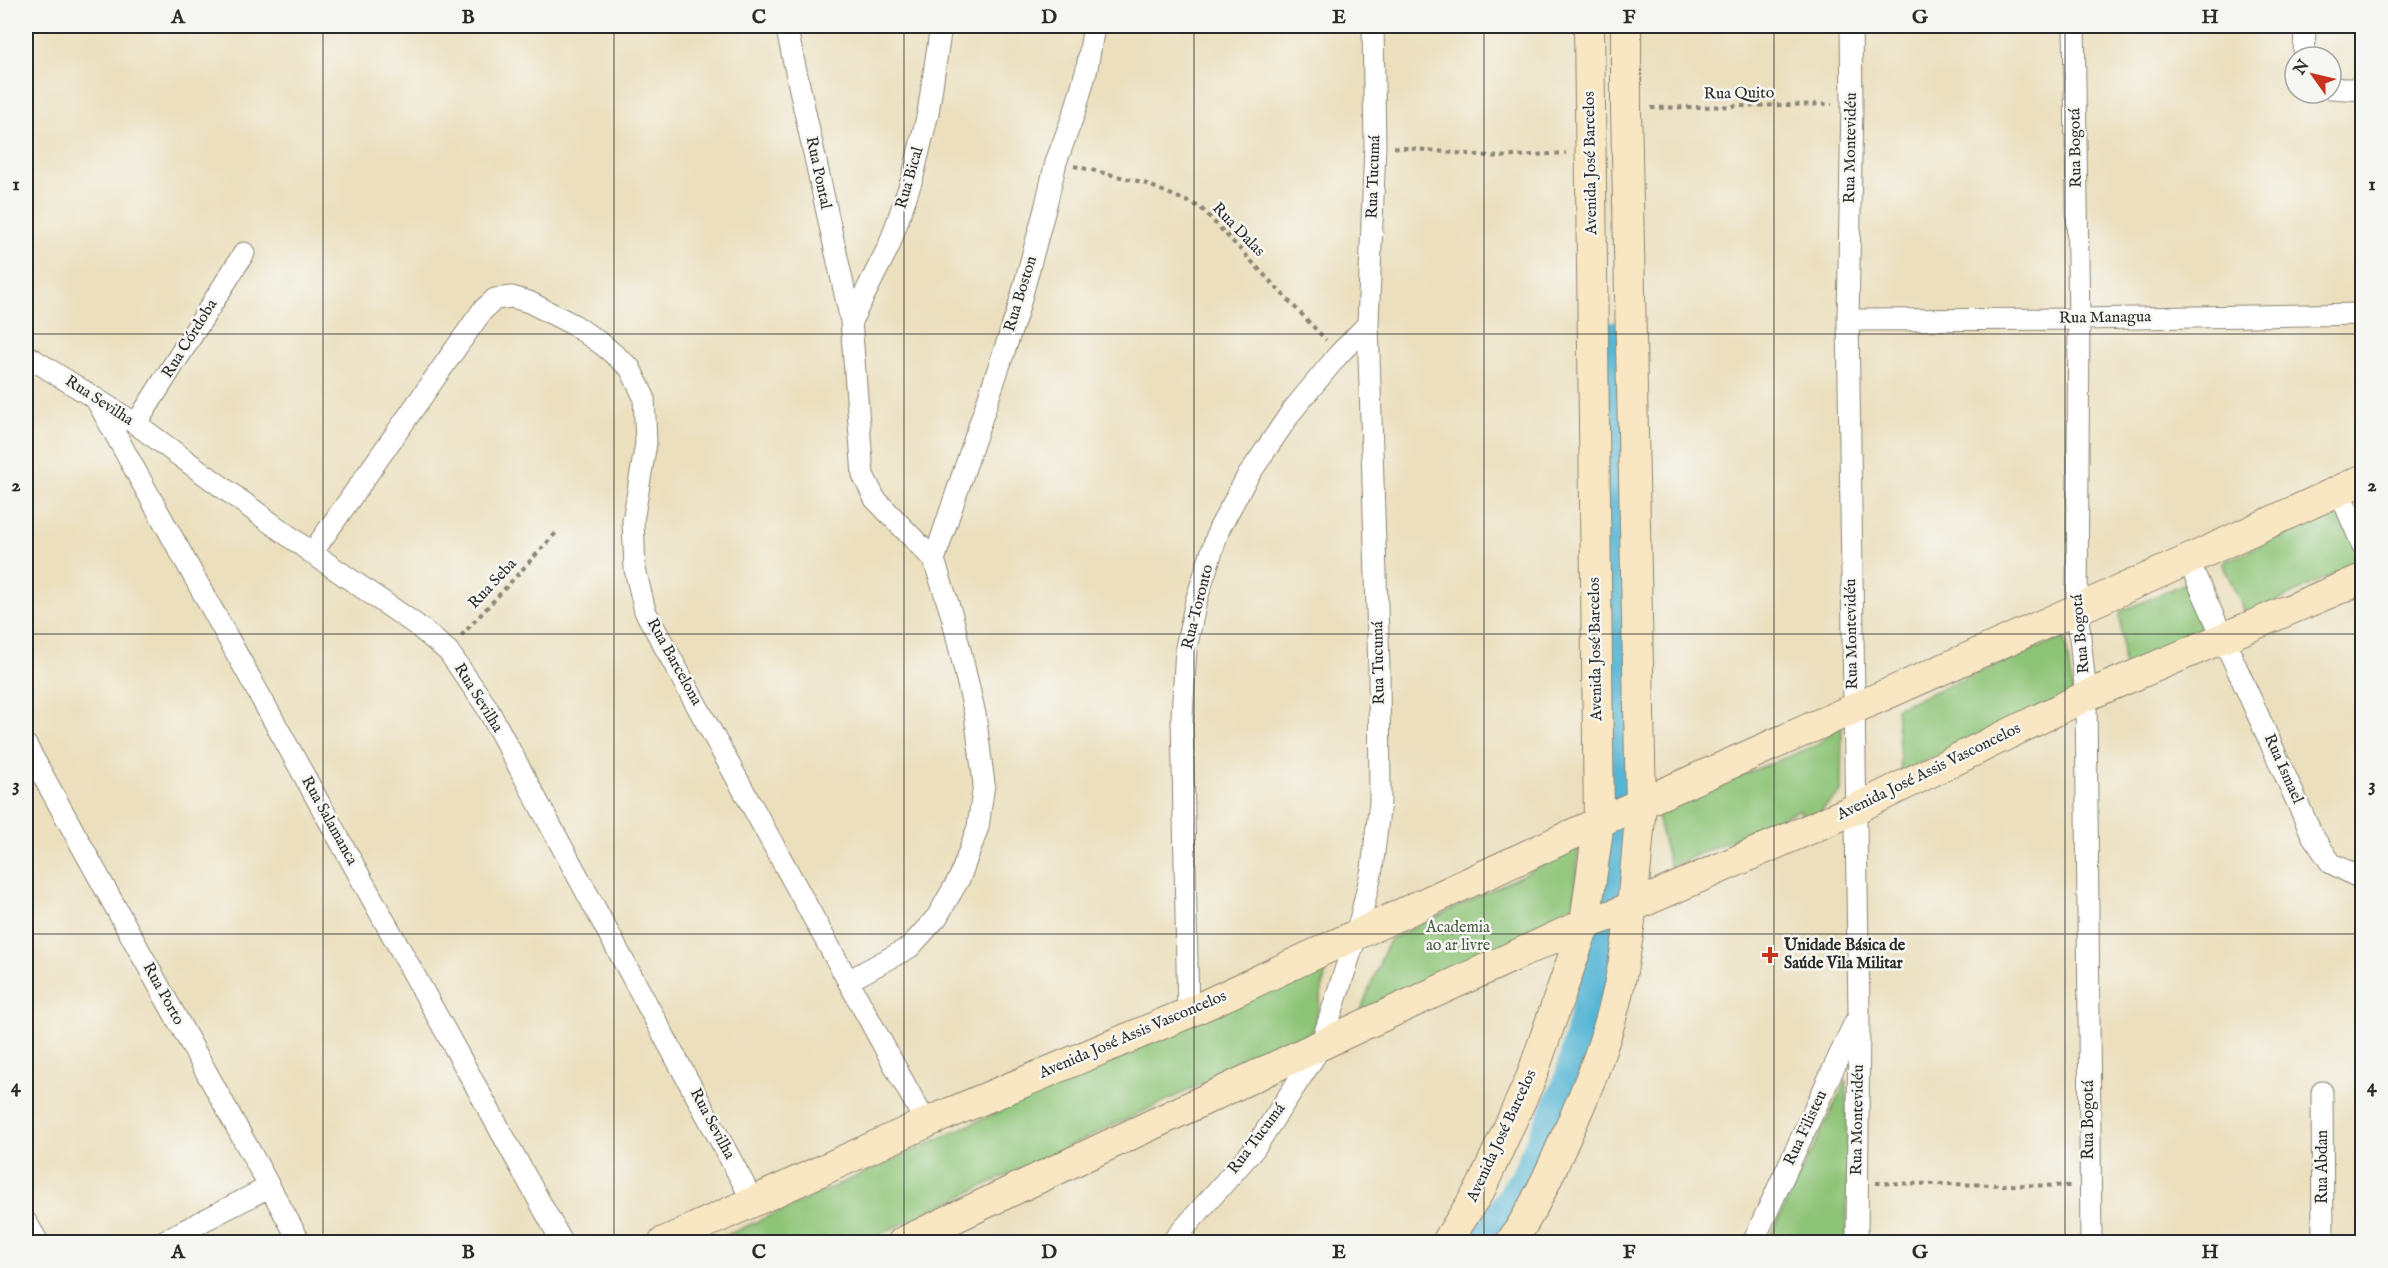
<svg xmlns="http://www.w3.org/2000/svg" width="2388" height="1268" font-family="'IM FELL English',serif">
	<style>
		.green { fill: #8ec477; stroke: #5c7851; stroke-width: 1.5 }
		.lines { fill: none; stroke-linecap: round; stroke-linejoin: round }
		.river { stroke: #57b6d5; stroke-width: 38 }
		.street-casing { stroke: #8b8574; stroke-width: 23 }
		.secondary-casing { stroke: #8b8574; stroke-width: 32 }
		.path { stroke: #8b8574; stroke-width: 4; stroke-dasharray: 4.5 4.5; stroke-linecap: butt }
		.street { stroke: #fff; stroke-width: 21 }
		.secondary { stroke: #f9e7c3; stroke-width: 30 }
		.grid { fill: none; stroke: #2b2b2b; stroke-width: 1.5; stroke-opacity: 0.55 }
		.poi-dot { fill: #c8321e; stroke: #f6f6f2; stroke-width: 2 }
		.labels { text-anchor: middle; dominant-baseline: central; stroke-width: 5; stroke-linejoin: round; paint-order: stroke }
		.street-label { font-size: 16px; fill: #2b2b2b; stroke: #f6f6f2 }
		.park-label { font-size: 16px; fill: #495942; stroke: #f6f6f2 }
		.poi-label { font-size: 16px; font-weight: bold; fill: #2b2b2b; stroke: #f6f6f2; text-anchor: start }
		.neatline { fill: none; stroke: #2b2b2b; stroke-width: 2 }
		.grid-label { font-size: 20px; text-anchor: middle; font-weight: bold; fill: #2b2b2b }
	</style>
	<rect width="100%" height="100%" fill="#f6f6f2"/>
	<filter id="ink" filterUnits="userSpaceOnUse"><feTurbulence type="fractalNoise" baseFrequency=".0167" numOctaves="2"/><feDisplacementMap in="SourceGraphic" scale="12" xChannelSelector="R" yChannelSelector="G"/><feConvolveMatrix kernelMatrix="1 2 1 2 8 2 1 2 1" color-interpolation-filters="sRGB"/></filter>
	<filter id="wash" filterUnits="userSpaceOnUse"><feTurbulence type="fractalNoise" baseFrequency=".008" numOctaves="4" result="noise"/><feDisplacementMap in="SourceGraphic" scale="24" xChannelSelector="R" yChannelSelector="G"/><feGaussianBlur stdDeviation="1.35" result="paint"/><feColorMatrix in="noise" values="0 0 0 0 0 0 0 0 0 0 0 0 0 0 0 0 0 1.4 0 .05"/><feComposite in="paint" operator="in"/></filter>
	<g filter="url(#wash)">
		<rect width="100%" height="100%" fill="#ebdfbd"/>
		<path class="green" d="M2337 510 2362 554V560L2247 616 2222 563Z
			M2188 582 2212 629 2124 670 2120 612Z
			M2065 638 2073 694 1901 772 1896 708 2031 650Z
			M1842 723 1841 792 1804 826 1800 809 1670 867 1655 809 1815 746Z
			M1579 847 1573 922 1359 1014 1389 940Z
			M1328 962 1313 1032 864 1242H712Z
			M1847 1079V1242H1767Z"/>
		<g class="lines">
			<path class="river" d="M1487 1242 1529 1178 1572 1084 1616 898 1624 837 1617 340"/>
		</g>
	</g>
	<g filter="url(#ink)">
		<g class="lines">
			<defs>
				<path id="street" d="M786 26 851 321 863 475 875 499 934 560 952 616 975 714 984 784 978 827 960 877 937 917 910 947 850 980
					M1851 26 1852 104 1848 320 1859 1013 1857 1242
					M2074 26 2079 319 2077 608 2086 696 2091 1242
					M2304 57 2305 26
					M2331 88 2362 90
					M1848 320 2079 319 2362 314
					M851 321 889 246 913 176 928 113 941 26
					M26 355 136 424 312 553 415 624 448 651 486 706 753 1201
					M98 403 562 1242
					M136 424 244 253
					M2339 491 2362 544
					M312 553 482 311 495 299 512 297 529 302 574 325 603 345 630 368 644 397 646 443 633 521 635 569 645 611 926 1123
					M934 560 1017 313 1045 209 1056 162 1075 111 1087 68 1094 26
					M2188 560 2312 835 2331 863 2362 879
					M26 745 300 1242
					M1188 1013 1182 717 1186 648 1196 601 1219 529 1246 479 1292 411 1339 354 1368 324
					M2322 1092 2323 1242
					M26 1222 38 1242
					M162 1242 269 1187
					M1172 1242 1254 1149 1320 1048 1357 933 1372 869 1380 802 1379 670 1368 324 1375 145 1373 26
					M1753 1242 1855 1022"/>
				<path id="secondary" d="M664 1242 926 1123 1188 1013 1599 822 2188 560 2362 480
					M903 1242 1359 1027 1573 929 1620 912 1855 809 2086 696 2362 579
					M1447 1242 1481 1188 1531 1078 1585 923 1599 822 1589 26
					M1511 1242C1533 1211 1549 1175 1564 1141 1587 1091 1608 1039 1619 986 1632 925 1636 865 1641 804L1626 109V26"/>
			</defs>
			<use href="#street" class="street-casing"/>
			<use href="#secondary" class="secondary-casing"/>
			<path class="path" d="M1651 108 1832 104
				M1394 147 1499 157 1566 153
				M1074 166 1142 182 1200 207 1326 340
				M461 636 556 533
				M1876 1183 2072 1186"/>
			<use href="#street" class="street"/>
			<use href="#secondary" class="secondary"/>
		</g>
	</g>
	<path class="grid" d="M323 26V1242M614 26V1242M904 26V1242M1194 26V1242M1484 26V1242M1774 26V1242M2065 26V1242M26 334H2362M26 634H2362M26 934H2362"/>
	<path class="poi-dot" d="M1767 946h6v6h6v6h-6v6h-6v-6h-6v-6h6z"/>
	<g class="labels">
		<g class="street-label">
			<text transform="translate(1739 94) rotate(-1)">Rua Quito</text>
			<text transform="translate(1851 148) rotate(-89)">Rua Montevidéu</text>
			<text transform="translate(2076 148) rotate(-91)">Rua Bogotá</text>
			<text transform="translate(1591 163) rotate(-91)">Avenida José Barcelos</text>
			<text transform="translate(818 173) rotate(78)">Rua Pontal</text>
			<text transform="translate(1374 177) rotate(-88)">Rua Tucumá</text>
			<text transform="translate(910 178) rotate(-74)">Rua Bical</text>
			<text transform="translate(1238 230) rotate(46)">Rua Dalas</text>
			<text transform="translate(1021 294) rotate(-73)">Rua Boston</text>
			<text transform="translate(2105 318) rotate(-1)">Rua Managua</text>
			<text transform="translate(190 339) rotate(-58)">Rua Córdoba</text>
			<text transform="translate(99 401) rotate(33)">Rua Sevilha</text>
			<text transform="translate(493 584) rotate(-47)">Rua Seba</text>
			<text transform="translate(1198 607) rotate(-76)">Rua Toronto</text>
			<text transform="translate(1852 634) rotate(-91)">Rua Montevidéu</text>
			<text transform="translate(2081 634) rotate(-95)">Rua Bogotá</text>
			<text transform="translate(1596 649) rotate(-91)">Avenida José Barcelos</text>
			<text transform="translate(674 662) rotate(61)">Rua Barcelona</text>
			<text transform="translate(1379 663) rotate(-91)">Rua Tucumá</text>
			<text transform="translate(478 698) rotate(58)">Rua Sevilha</text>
			<text transform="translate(2283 769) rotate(66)">Rua Ismael</text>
			<text transform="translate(1929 772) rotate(-26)">Avenida José Assis Vasconcelos</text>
			<text transform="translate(329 821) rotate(61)">Rua Salamanca</text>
			<text transform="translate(163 994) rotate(61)">Rua Porto</text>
			<text transform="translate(1133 1035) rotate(-23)">Avenida José Assis Vasconcelos</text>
			<text transform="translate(1858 1120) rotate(-89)">Rua Montevidéu</text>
			<text transform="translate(2089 1120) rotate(-90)">Rua Bogotá</text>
			<text transform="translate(712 1124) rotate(62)">Rua Sevilha</text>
			<text transform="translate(1806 1128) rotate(-65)">Rua Filisteu</text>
			<text transform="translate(1502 1136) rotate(-65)">Avenida José Barcelos</text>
			<text transform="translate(1257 1139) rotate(-53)">Rua Tucumá</text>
			<text transform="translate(2323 1167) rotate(-90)">Rua Abdan</text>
		</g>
		<g class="park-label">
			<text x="1458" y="928">Academia<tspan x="1458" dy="18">ao ar livre</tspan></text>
		</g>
		<g class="poi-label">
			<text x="1784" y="946">Unidade Básica de<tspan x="1784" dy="18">Saúde Vila Militar</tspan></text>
		</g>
	</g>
	<rect width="2388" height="1268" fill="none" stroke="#f6f6f2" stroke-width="66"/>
	<g transform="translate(2313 75) rotate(304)"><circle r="28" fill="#f6f6f2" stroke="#a5a5a2" stroke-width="1.5"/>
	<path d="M0-4.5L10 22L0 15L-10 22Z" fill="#c8321e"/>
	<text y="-9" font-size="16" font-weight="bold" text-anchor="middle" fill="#2b2b2b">N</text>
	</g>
	<rect x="33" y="33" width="2322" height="1202" class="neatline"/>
	<g class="grid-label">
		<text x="178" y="23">A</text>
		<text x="468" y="23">B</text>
		<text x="759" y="23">C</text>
		<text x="1049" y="23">D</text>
		<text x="1339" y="23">E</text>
		<text x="1629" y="23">F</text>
		<text x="1920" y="23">G</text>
		<text x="2210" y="23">H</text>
		<text x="16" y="190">1</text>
		<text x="2372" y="190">1</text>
		<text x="16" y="491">2</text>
		<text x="2372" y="491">2</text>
		<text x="16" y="791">3</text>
		<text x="2372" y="791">3</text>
		<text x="16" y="1092">4</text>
		<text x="2372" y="1092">4</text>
		<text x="178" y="1258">A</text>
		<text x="468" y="1258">B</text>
		<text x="759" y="1258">C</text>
		<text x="1049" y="1258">D</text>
		<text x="1339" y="1258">E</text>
		<text x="1629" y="1258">F</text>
		<text x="1920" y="1258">G</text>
		<text x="2210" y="1258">H</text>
	</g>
</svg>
